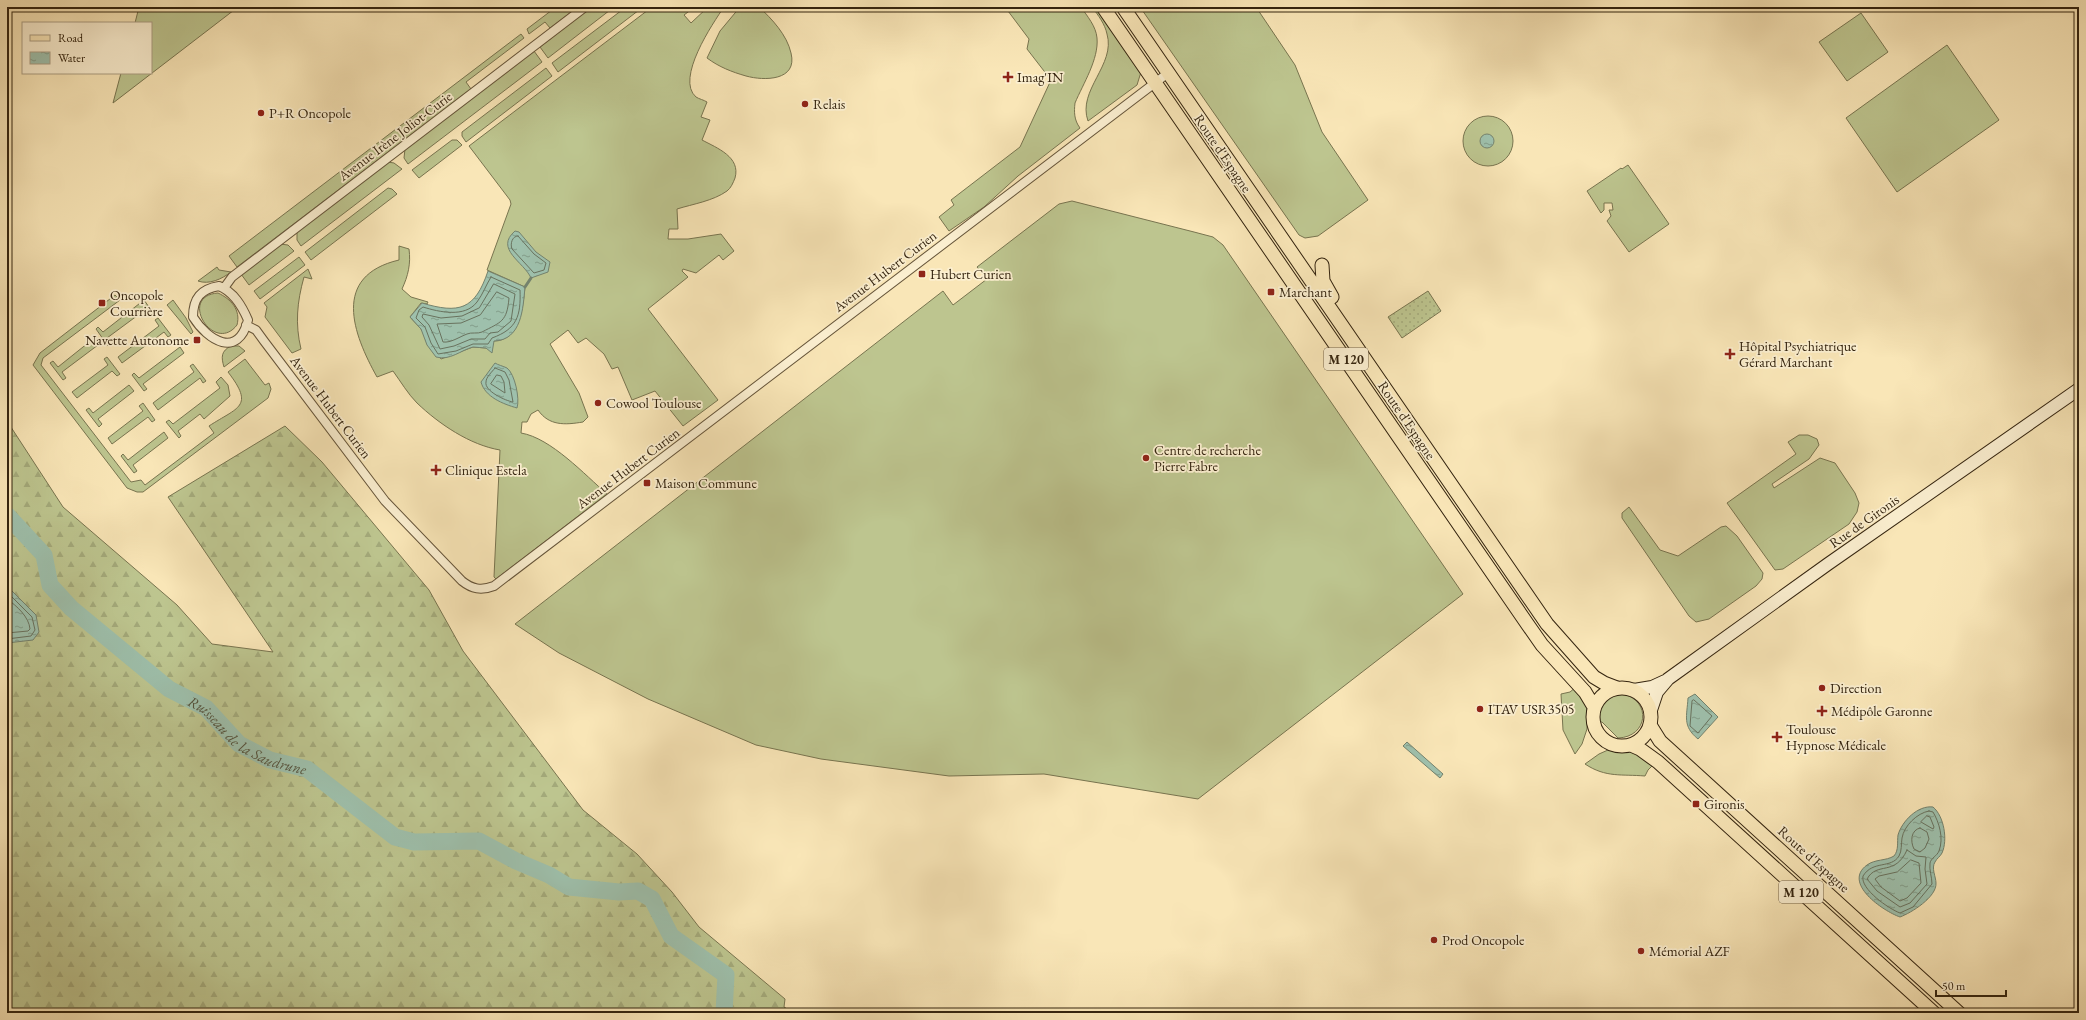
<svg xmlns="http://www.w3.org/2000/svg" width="2086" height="1020" font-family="'EB Garamond',serif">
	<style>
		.grass { fill: #bdc58f; stroke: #78744f }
		.forest { fill: url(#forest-firs); stroke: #78744f }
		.garden { fill: url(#garden-dots); stroke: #78744f }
		.water { fill: url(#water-ripples); stroke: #74826d }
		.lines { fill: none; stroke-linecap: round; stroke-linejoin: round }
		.shore { stroke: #69725e; stroke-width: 1 }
		.stream { stroke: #74826d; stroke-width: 3 }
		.river { stroke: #9ec0ac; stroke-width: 17 }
		.street-casing { stroke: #655439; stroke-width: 10 }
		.secondary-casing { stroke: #34240f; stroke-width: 14 }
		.primary-casing { stroke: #34240f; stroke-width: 15 }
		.street { stroke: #fbefd0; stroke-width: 8 }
		.secondary { stroke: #fbefd0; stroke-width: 12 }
		.primary { stroke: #f9e6b7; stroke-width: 13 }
		.poi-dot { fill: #8f2418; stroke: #fbefd0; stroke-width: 1.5 }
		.labels { text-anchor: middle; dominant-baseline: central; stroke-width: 3.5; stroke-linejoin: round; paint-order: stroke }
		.shield { fill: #fbefd0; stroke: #706149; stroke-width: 1 }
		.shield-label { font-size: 13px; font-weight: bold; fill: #34240f }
		.poi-label { font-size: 14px; fill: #34240f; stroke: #fbefd0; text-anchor: start }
		.street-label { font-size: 14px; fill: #34240f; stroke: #fbefd0 }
		.water-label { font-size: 15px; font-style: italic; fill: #54533e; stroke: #fbefd0 }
	</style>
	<defs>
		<pattern id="forest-firs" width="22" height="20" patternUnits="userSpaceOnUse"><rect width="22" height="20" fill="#bdc58f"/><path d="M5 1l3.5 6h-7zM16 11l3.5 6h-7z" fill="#a3a97a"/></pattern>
		<pattern id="garden-dots" width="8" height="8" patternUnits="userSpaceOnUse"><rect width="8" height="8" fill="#bdc58f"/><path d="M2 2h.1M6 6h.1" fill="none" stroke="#a3a97a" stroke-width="1.8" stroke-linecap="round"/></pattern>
		<pattern id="water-ripples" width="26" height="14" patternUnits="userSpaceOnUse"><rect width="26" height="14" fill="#9ec0ac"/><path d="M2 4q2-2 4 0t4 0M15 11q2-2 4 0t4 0" fill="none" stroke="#829c8a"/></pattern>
	</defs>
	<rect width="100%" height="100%" fill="#f9e6b7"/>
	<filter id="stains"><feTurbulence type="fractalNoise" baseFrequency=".005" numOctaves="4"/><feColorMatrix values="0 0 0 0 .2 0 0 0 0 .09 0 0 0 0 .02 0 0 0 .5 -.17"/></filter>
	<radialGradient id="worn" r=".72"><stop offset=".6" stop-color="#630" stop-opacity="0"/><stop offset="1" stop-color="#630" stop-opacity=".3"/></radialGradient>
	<path class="grass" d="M139 7H238L113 103 121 73H151V23H135Z
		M556 7H578L550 28 545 22 529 34 527 29Z
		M591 7H614L548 58 540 47Z
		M626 7H643L558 72 552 63Z
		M652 7H690L692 9 684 15 691 23 708 7H724C713 23 675 79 696 97 699 99 704 100 707 102L701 117 710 120 702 140C717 148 741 157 735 178 733 183 731 188 727 191 713 201 693 204 677 209L678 229H669L668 239H688L721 234 734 251 723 260 719 255 696 273 683 269 682 271 688 277 648 309 718 400 683 426 655 391 632 400 618 367 612 369 604 354 586 338 578 343 568 330 550 344 579 393 588 417 583 422C565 425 549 426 538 410L531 414 527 422H522L521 433C551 438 585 475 607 494L496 579 494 577 500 450C470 445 439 424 417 403 408 394 401 382 393 371L377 377C353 334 331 276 399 260V246L409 249C411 264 408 276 402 289L411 297 428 302 427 304 421 303 410 317 421 329 441 359 473 347 486 348 494 341C520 341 523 306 525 287L487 270 511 204 510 200 469 146Z
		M740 7H759C772 19 787 35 791 53 798 81 764 81 746 76 732 72 719 67 707 58L720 31Z
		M1005 7H1081C1087 16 1096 26 1097 38 1099 59 1083 84 1075 103 1074 112 1074 120 1080 128L1018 176 984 207 949 231 939 217 954 205 951 200 1020 147 1051 80 1027 49 1029 39Z
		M1092 7H1098L1141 72 1137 85 1088 121C1077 90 1116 65 1107 34 1105 24 1098 15 1092 7Z
		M1140 7H1256L1295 65 1322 132 1368 200 1318 236 1305 238 1299 235Z
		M1861 13 1888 52 1847 81 1819 42Z
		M521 34 524 38 466 82 471 89 237 267 229 256Z
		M1947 45 1999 120 1897 192 1846 118Z
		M534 51 542 62 408 164 404 158 405 149Z
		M546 68 552 76 466 142 462 136V132Z
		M1463 141a25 25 0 1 1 50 0a25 25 0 1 1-50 0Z
		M452 140H457L462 145 419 178 412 170Z
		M388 162 394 163 402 169 301 246 297 240V232Z
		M1628 165 1669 224 1629 252 1607 221 1611 216 1609 210H1613L1612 203H1604V210L1601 213 1587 191 1621 168 1622 169Z
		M388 188 392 189 397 194 311 260 305 252Z
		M1072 201 1194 232 1213 237 1223 245 1463 594 1198 799 1044 774 949 776 821 759 756 745 648 699 559 653 515 624 943 291 953 305 987 279 977 267 1059 204Z
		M280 244 288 245 294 251 249 285 241 274Z
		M299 257 305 265 260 299 254 291Z
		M217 267 219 270 231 272C222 279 209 285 198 281Z
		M308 269 312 279 304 277C297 302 295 324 301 349L292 353 265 317 267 307 264 303Z
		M218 293C231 299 241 310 237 325 214 355 177 296 218 293Z
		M115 295 120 300 43 358 41 365 131 482 141 480 145 485 214 433 209 426C238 407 255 407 228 372L245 359 265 385 269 383 271 389 268 398 143 492H137L127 488 33 365 40 353Z
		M144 300 149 307 107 338 111 343 108 346 96 329 98 327 103 332Z
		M173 300 186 318 193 332 191 334 167 305Z
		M158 318 171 335 168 337 164 332 122 363 118 357 159 326 155 320Z
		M93 339 98 345 62 372 66 378 63 380 50 363 53 361 58 367Z
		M231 346H239L245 351 224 367C221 357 221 351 231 346Z
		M180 347 184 353 143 384 147 389 144 391 132 375 134 373 139 378Z
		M107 357 120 374 117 376 112 371 77 398 72 392 108 365 104 359Z
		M193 364 206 381 203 383 200 378 158 410 153 403 194 372 190 366Z
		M221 377 228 385 230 396 204 419 200 414 178 431 181 436 179 438 166 422 169 420 173 424 220 388 216 382Z
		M129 385 134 391 98 419 102 424 99 427 86 410 89 408 93 413Z
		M143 403 155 420 152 422 148 417 112 444 108 438 143 411 139 406Z
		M164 432 168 438 133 465 137 471 134 473 121 456 123 454 128 460Z
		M1799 435H1808L1817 439 1819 445 1809 459 1772 484 1774 488 1820 458 1835 463 1855 493 1859 503 1857 512 1849 524 1783 569 1775 570 1727 503 1796 454 1788 442Z
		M1629 507 1660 550 1678 556 1721 527 1726 526 1737 536 1763 573 1762 579 1756 586 1709 619 1696 622 1689 616 1622 518V513Z
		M1576 687 1587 708V729L1582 744 1575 754 1563 730 1561 694 1570 692Z
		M1623 694C1652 701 1648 737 1618 738L1602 722H1599C1597 706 1607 695 1623 694Z
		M1608 750 1633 751 1654 764 1648 770 1645 776C1622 774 1606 778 1585 764L1599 754Z"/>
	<path class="forest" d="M7 421 63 507 177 605 212 644 273 652 168 497 285 426 322 462 429 590 463 651 583 810 637 854 672 892 699 927 785 999 784 1007 794 1013H7Z"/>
	<path class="garden" d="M1428 291 1441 311 1402 338 1388 317Z"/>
	<path class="water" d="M1480 141a7 7 0 1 1 14 0a7 7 0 1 1-14 0Z
		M515 231 519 232 536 252 550 262 548 272 531 278C524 262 494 249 515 231Z
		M488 271 525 287C523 308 522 340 494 341L492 353 486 348C482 348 477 347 473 347 461 350 450 361 436 357L427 345 421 329 410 317 422 303C459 314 475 310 488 271Z
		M495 363C498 365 503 366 507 368 515 374 520 399 517 408 503 404 485 397 481 382Z
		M7 586 36 615 39 632 33 640 7 643Z
		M1695 694 1718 717 1698 739C1682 726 1687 716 1688 698Z
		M1407 742 1443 774 1440 778 1403 746Z
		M1933 807C1944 816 1948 840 1942 853 1940 857 1937 858 1935 862 1931 868 1936 877 1936 883 1937 897 1911 913 1900 917 1883 911 1842 883 1867 865 1875 859 1886 861 1894 856 1899 850 1897 842 1898 835 1902 821 1918 805 1933 807Z"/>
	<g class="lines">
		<path class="shore" d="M518 236 534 254 546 263 544 270 534 273 512 249C510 244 512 236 518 236Z
			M491 277 520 290C521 316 517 329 492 338L488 344H473L456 351 438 354 431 343 425 327 416 318 419 310 423 307C439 312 465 318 477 302 483 294 486 285 491 277Z
			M494 284 515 294 511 321 498 332 490 333 485 339H471L454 346 440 349 429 325 422 317 423 314 441 318 462 316 479 308Z
			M497 292 509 298C507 322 501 322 482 332 478 334 471 332 467 334 459 337 451 343 443 342L437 324 461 323 480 315Z
			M495 368 505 372 509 380 513 402C506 401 484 391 486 382 486 377 492 372 495 368Z
			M497 375 501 376 504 382 505 393 491 384Z
			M7 592 32 617 35 630 31 636 7 639
			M7 599C17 606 29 617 30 629L28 631 7 633
			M1694 700 1712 716 1698 733 1690 726 1692 701Z
			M1929 811 1933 812C1939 822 1944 838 1939 851 1937 856 1931 858 1930 863 1929 870 1932 877 1932 884L1913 907 1900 913C1889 909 1860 889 1863 876 1873 860 1891 869 1899 856 1902 851 1901 844 1902 838 1904 826 1917 813 1929 811Z
			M1927 816 1930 817 1934 827 1933 829 1921 822Z
			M1920 828 1927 832 1929 839 1925 848 1920 852 1914 849C1910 841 1911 830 1920 828Z
			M1907 850 1916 856 1926 857 1925 869 1927 884 1910 903 1900 907 1877 891 1867 879C1877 861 1895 877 1907 850Z
			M1911 860 1919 863 1921 883 1907 898 1900 901 1881 887 1875 879 1879 876 1897 872Z"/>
		<path class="stream" d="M525 287 531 278"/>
		<path class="river" id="s1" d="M7 515 44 555 50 585 71 608 169 689 206 708 239 744 270 760 307 769 395 837 414 842 479 841 516 861 549 875 569 887 619 892 638 891 652 899 671 936 726 975 724 1013"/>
		<defs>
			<path id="street" d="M219 286C234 292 242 306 248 320 238 359 208 341 193 317 193 298 201 289 219 286Z
				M224 288 232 277 585 7
				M246 325 256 330 264 341 385 501 462 581C472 589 481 591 494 586L1168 73"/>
			<path id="secondary" d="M1634 690 1652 687 1665 681
				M1651 710 1657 692 1668 679 1828 564 2079 389"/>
			<path id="primary" d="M1103 7 1528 625 1542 645 1585 692 1594 707
				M1123 7 1547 624 1594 677 1604 683 1617 688
				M1322 265 1323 281 1332 297
				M1593 717a29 29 0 1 1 58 0a29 29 0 1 1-58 0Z
				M1650 725 1660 741 1959 1013
				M1631 745 1640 749 1658 762 1934 1013"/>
		</defs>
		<use href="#street" class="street-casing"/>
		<use href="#secondary" class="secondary-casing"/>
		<use href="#primary" class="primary-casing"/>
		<use href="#street" class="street"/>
		<use href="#secondary" class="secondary"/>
		<use href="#primary" class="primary"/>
	</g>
	<g class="poi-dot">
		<path d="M1006 71h4v4h4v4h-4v4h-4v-4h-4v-4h4z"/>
		<circle cx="805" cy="104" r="4"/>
		<circle cx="261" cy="113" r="4"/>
		<rect x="918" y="270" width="8" height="8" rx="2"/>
		<rect x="1267" y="288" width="8" height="8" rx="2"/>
		<rect x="98" y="299" width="8" height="8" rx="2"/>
		<rect x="193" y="336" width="8" height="8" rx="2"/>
		<path d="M1728 348h4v4h4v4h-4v4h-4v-4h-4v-4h4z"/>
		<circle cx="598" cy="403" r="4"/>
		<circle cx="1146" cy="458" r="4"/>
		<path d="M434 464h4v4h4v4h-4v4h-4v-4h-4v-4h4z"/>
		<rect x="643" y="479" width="8" height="8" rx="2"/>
		<circle cx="1822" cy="688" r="4"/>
		<circle cx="1480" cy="709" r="4"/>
		<path d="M1820 705h4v4h4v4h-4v4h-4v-4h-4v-4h4z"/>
		<path d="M1775 731h4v4h4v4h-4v4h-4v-4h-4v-4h4z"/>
		<rect x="1692" y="800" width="8" height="8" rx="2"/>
		<circle cx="1434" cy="940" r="4"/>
		<circle cx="1641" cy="951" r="4"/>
	</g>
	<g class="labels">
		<g class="shield">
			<rect x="1324" y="348" width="44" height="22" rx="3"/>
			<rect x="1779" y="881" width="44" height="22" rx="3"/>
		</g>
		<g class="shield-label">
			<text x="1346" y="359">M 120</text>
			<text x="1801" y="892">M 120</text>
		</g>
		<g class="poi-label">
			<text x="1017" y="77">Imag'IN</text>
			<text x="813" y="104">Relais</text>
			<text x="269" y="113">P+R Oncopole</text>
			<text x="930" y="274">Hubert Curien</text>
			<text x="1279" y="292">Marchant</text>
			<text x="110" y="295">Oncopole<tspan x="110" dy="16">Courrière</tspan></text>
			<text x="189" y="340" text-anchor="end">Navette Autonome</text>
			<text x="1739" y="346">Hôpital Psychiatrique<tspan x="1739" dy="16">Gérard Marchant</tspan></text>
			<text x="606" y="403">Cowool Toulouse</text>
			<text x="1154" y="450">Centre de recherche<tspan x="1154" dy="16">Pierre Fabre</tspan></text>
			<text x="445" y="470">Clinique Estela</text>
			<text x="655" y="483">Maison Commune</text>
			<text x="1830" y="688">Direction</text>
			<text x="1488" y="709">ITAV USR3505</text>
			<text x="1831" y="711">Médipôle Garonne</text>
			<text x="1786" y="729">Toulouse<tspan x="1786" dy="16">Hypnose Médicale</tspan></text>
			<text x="1704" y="804">Gironis</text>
			<text x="1442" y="940">Prod Oncopole</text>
			<text x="1649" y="951">Mémorial AZF</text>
		</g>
		<g class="street-label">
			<text transform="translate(395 136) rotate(-37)">Avenue Irène Joliot-Curie</text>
			<text transform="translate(1223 153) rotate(56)">Route d'Espagne</text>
			<text transform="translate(885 271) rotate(-37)">Avenue Hubert Curien</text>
			<text transform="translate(331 407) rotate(53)">Avenue Hubert Curien</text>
			<text transform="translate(1407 420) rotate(56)">Route d'Espagne</text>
			<text transform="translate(628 468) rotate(-37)">Avenue Hubert Curien</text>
			<text transform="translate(1864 521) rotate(-35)">Rue de Gironis</text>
			<text transform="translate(1814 859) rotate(42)">Route d'Espagne</text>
		</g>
		<g class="water-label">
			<text stroke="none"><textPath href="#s1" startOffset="336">Ruisseau de la Saudrune</textPath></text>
		</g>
	</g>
	<rect width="2086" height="1020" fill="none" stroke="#f9e6b7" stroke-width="24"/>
	<rect x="8" y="8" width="2070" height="1004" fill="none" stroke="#34240f" stroke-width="2"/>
	<rect x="12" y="12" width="2062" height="996" fill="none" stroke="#34240f"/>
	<rect x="22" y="22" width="130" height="52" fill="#fbefd0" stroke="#ab9e83"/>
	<rect x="30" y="35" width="20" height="6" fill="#f9e6b7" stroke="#ab9e83"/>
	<text x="58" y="42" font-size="12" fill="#34240f">Road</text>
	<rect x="30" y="52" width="20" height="12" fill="url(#water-ripples)" stroke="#ab9e83"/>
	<text x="58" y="62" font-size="12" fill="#34240f">Water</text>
	<path d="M1936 990v6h70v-6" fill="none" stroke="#34240f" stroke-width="2"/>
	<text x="1942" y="990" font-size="12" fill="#34240f" stroke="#fbefd0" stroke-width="3" paint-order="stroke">50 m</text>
	<rect width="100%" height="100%" filter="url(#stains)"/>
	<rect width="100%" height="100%" fill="url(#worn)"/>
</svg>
